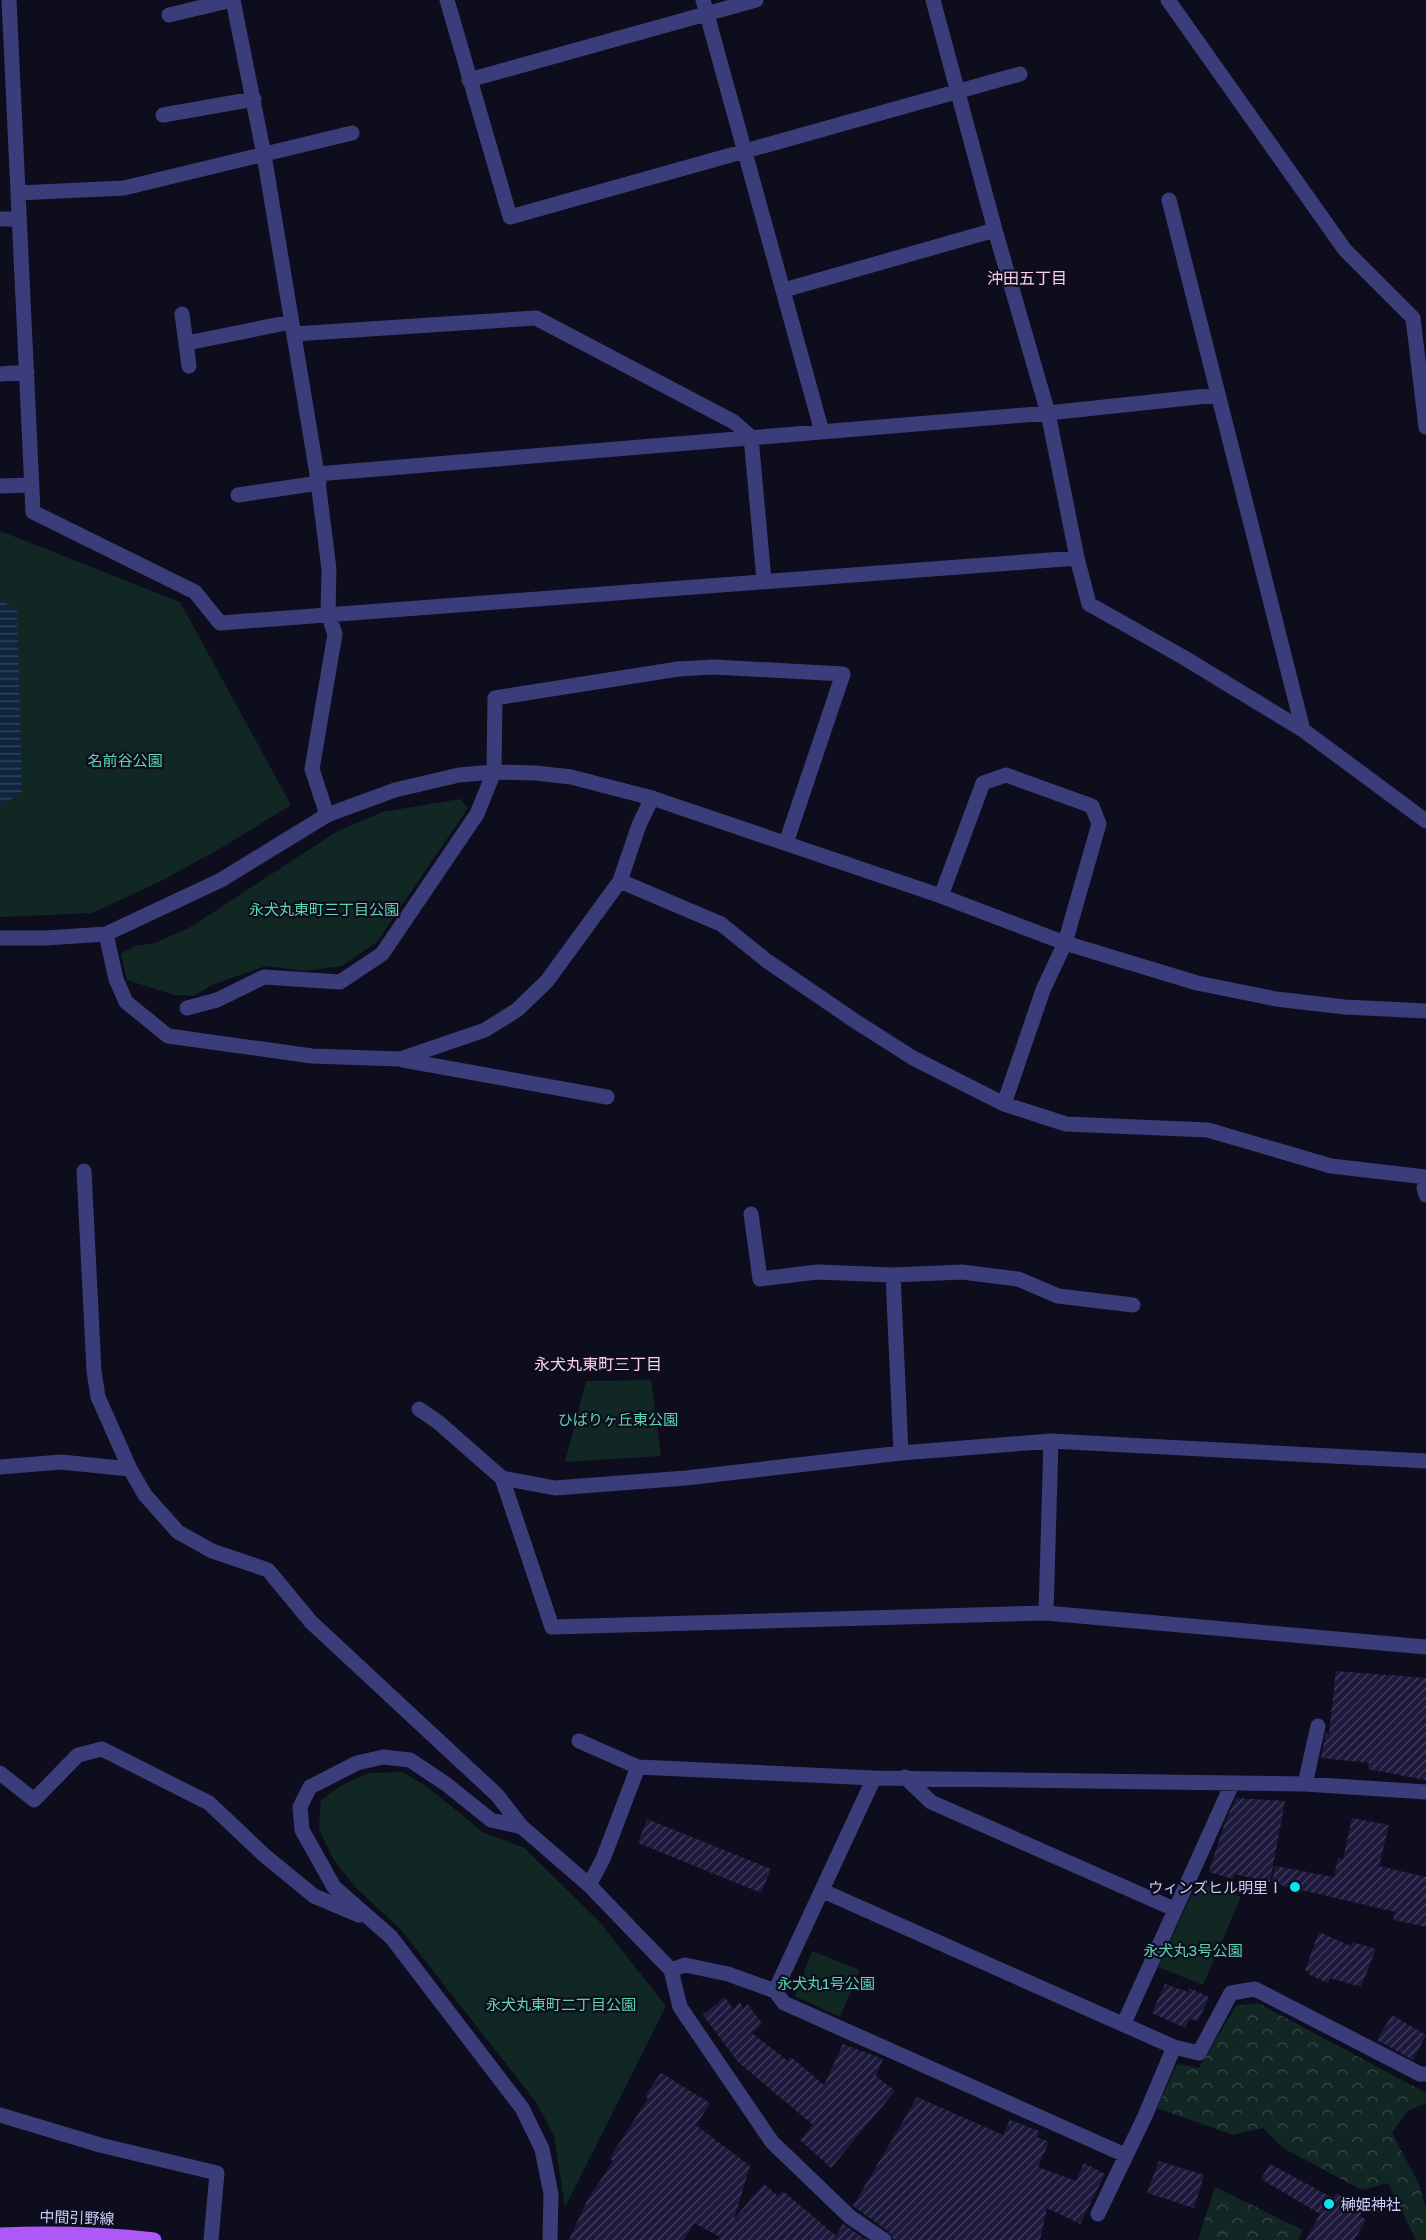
<svg xmlns="http://www.w3.org/2000/svg" width="1426" height="2240" font-family="'Golos Text','Noto Sans JP',sans-serif">
	<style>
		.forest { fill: url(#forest-crowns) }
		.green { fill: #102724 }
		.water { fill: url(#water-rules) }
		.building { fill: url(#building-hatch) }
		.lines { fill: none; stroke-linecap: round; stroke-linejoin: round }
		.minor { stroke: #3a3d7a; stroke-width: 15 }
		.tertiary { stroke: #3a3d7a; stroke-width: 15 }
		.primary { stroke: #ae58f7; stroke-width: 15 }
		.poi-dot { fill: #0be5e9; stroke: #0e0d1d; stroke-width: 2 }
		.labels { text-anchor: middle; dominant-baseline: central; stroke-width: 4.5; stroke-linejoin: round; paint-order: stroke }
		.park-label { font-size: 15px; fill: #5cd8af; stroke: #0e0d1d }
		.poi-label { font-size: 15px; fill: #cdccfc; stroke: #0e0d1d; text-anchor: end }
		.street-label { font-size: 15px; fill: #cdccfc; stroke: #0e0d1d }
		.neighbourhood-label { font-size: 16px; fill: #fdceef; stroke: #0e0d1d }
	</style>
	<defs>
		<pattern id="forest-crowns" width="20" height="18" patternUnits="userSpaceOnUse" patternTransform="scale(1.5)"><rect width="20" height="18" fill="#102724"/><path d="M2 6a3 3 0 1 1 6 0M12 15a3 3 0 1 1 6 0" fill="none" stroke="#324545"/></pattern>
		<pattern id="water-rules" width="6" height="5" patternUnits="userSpaceOnUse" patternTransform="scale(1.5)"><rect width="6" height="5" fill="#0e2540"/><path d="M0 2.5h6" fill="none" stroke="#30435c"/></pattern>
		<pattern id="building-hatch" width="6" height="6" patternUnits="userSpaceOnUse" patternTransform="scale(1.5)"><rect width="6" height="6" fill="#1e1a3d"/><path d="M-1 1l2-2M0 6l6-6M5 7l2-2" fill="none" stroke="#3e3a5a"/></pattern>
	</defs>
	<rect width="100%" height="100%" fill="#0e0d1d"/>
	<path class="forest" d="M1258 2003 1426 2093V2103L1407 2111 1392 2133 1418 2182 1426 2208V2240H1416L1388 2183 1362 2190 1283 2148 1263 2128 1233 2135 1157 2108 1177 2064 1199 2068 1236 2006Z
		M1215 2187 1303 2230 1298 2240H1198Z"/>
	<path class="green" d="M0 531 180 602 291 805 221 848 159 882 92 913 0 917Z
		M460 799 468 808 377 942 342 966 304 971 266 966 212 985 194 996 174 995 127 980 121 954 134 946 155 943 189 928 336 832 382 812Z
		M651 1380 661 1456 565 1462 586 1381Z
		M402 1772 426 1786 483 1832 524 1848 598 1920 666 2006 565 2207 554 2136 536 2102 401 1930 354 1886 332 1857 319 1829 321 1800 342 1785 369 1773Z
		M1198 1881 1241 1897 1203 1985 1158 1967Z
		M812 1951 860 1970 840 2017 795 1996Z"/>
	<path class="water" d="M0 600 17 610 22 793 0 805Z"/>
	<path class="building" d="M1336 1671 1426 1678V1780L1368 1769 1369 1763 1321 1758 1326 1733 1329 1734Z
		M1236 1798 1285 1801 1270 1882 1234 1874 1233 1879 1209 1872 1224 1825Z
		M1352 1818 1389 1825 1379 1866 1426 1877V1927L1393 1920 1395 1912 1272 1883 1275 1866 1334 1877 1338 1858 1343 1859Z
		M647 1819 771 1869 761 1893 638 1843Z
		M1319 1932 1351 1946 1353 1942 1376 1949 1361 1987 1330 1978 1328 1983 1310 1975V1973L1305 1970Z
		M1165 1984 1188 1992 1189 1988 1209 1997 1198 2021 1190 2019 1185 2028 1152 2013Z
		M725 1997 733 2009 740 2002 743 2009 748 2004 762 2024 752 2033 788 2061 791 2057 824 2085 843 2044 883 2059 876 2076 895 2091 831 2168 800 2140 813 2125 738 2062 703 2015Z
		M1392 2015 1426 2035 1413 2060 1377 2040Z
		M661 2073 710 2103 696 2125 750 2166 734 2219 764 2184 778 2196 783 2191 836 2236 843 2224 867 2240H717L720 2237 694 2223 684 2240H569L587 2201 613 2161 610 2158 648 2098 645 2096Z
		M917 2097 1003 2135 1010 2120 1039 2131 1037 2137 1049 2142 1038 2167 1076 2181 1084 2163 1105 2174 1080 2224 1047 2208 1040 2240H894L889 2232 853 2206Z
		M1159 2161 1204 2175 1194 2208 1147 2193Z
		M1270 2164 1333 2198 1337 2193 1364 2210 1360 2216 1366 2220 1354 2240H1306L1320 2214 1261 2179Z"/>
	<g class="lines">
		<path class="minor" d="M9 0 33 512 195 592 220 623 1077 558
			M233 0 264 155 317 474 329 569 328 614 335 634 312 769 327 815
			M447 0 510 217 1020 74
			M703 0 822 432
			M933 0 995 230 1048 413 1077 558 1089 604 1183 657 1303 730 1426 821
			M1168 0 1345 250 1413 318 1426 427
			M169 15 232 0
			M469 80 756 0
			M163 115 254 99
			M18 193 124 188 352 133
			M1169 200 1303 730
			M0 219H18
			M784 290 995 230
			M182 314 189 366
			M294 334 536 318 734 422 751 437 764 580
			M187 343 291 322
			M0 374 27 372
			M317 474 1048 413 1217 395
			M0 486 32 485
			M238 495 319 483
			M620 881 721 924 767 961 855 1021 913 1058 1004 1104 1066 1124 1208 1130 1331 1166 1426 1177
			M941 896 983 783 1006 775 1092 806 1099 824 1065 943 1043 990 1004 1104
			M106 934 116 979 126 1002 168 1036 312 1056 400 1059 485 1030 517 1010 547 981 620 881 639 825 652 798
			M187 1008 217 1000 264 977 340 982 382 954 477 814 494 772 495 698 678 669 714 667 843 674 786 843
			M403 1060 607 1097
			M84 1171 94 1371 98 1397 130 1469
			M1426 1179 1424 1188 1426 1195
			M751 1214 760 1279 817 1272 893 1275 901 1453
			M893 1275 962 1272 1018 1279 1058 1296 1133 1305
			M419 1409 438 1422 502 1478 555 1488 686 1478 901 1453 1051 1441 1426 1461
			M0 1467 61 1462 130 1469 145 1495 178 1532 212 1551 268 1570 311 1622 497 1795 522 1827 589 1885 671 1970
			M502 1478 552 1627 1046 1613 1426 1647
			M1046 1613 1051 1441
			M579 1741 638 1767 874 1778 1305 1784 1426 1792
			M0 1773 34 1800 78 1755 102 1749 209 1803 264 1855 314 1896 359 1915
			M905 1777 931 1802 1174 1909
			M874 1778 775 1991 728 1974 685 1965 671 1970 680 2007 772 2142 850 2217 884 2240
			M1305 1784 1318 1726
			M522 1827 491 1820 446 1784 410 1760 383 1757 357 1763 310 1787 300 1807 302 1830 334 1887 391 1937 522 2108 542 2149 551 2194 550 2240
			M589 1885 603 1859 638 1767
			M823 1891 1174 2047 1145 2116 1098 2214
			M775 1991 784 2003 1125 2155
			M1124 2023 1232 1784
			M1174 2047 1199 2053 1231 1993 1255 1989 1420 2074H1426
			M0 2115 100 2145 217 2173 211 2240"/>
		<path class="tertiary" d="M0 938H46L106 934 221 880 327 815 395 790 459 775 494 772 536 773 571 777 652 798 941 896 1065 943 1197 983 1276 999 1345 1007 1426 1011"/>
		<path class="primary" d="M0 2235C52 2233 102 2234 154 2240"/>
	</g>
	<g class="poi-dot">
		<circle cx="1295" cy="1887" r="6"/>
		<circle cx="1329" cy="2204" r="6"/>
	</g>
	<g class="labels">
		<g class="park-label">
			<text x="125" y="760">名前谷公園</text>
			<text x="324" y="909">永犬丸東町三丁目公園</text>
			<text x="618" y="1419">ひばりヶ丘東公園</text>
			<text x="1193" y="1950">永犬丸3号公園</text>
			<text x="826" y="1983">永犬丸1号公園</text>
			<text x="561" y="2004">永犬丸東町二丁目公園</text>
		</g>
		<g class="poi-label">
			<text x="1283" y="1887">ウィンズヒル明里Ⅰ</text>
			<text x="1341" y="2204" text-anchor="start">榊姫神社</text>
		</g>
		<g class="street-label">
			<text transform="translate(77 2217) rotate(2)">中間引野線</text>
		</g>
		<g class="neighbourhood-label">
			<text x="1027" y="278">沖田五丁目</text>
			<text x="598" y="1364">永犬丸東町三丁目</text>
		</g>
	</g>
</svg>
